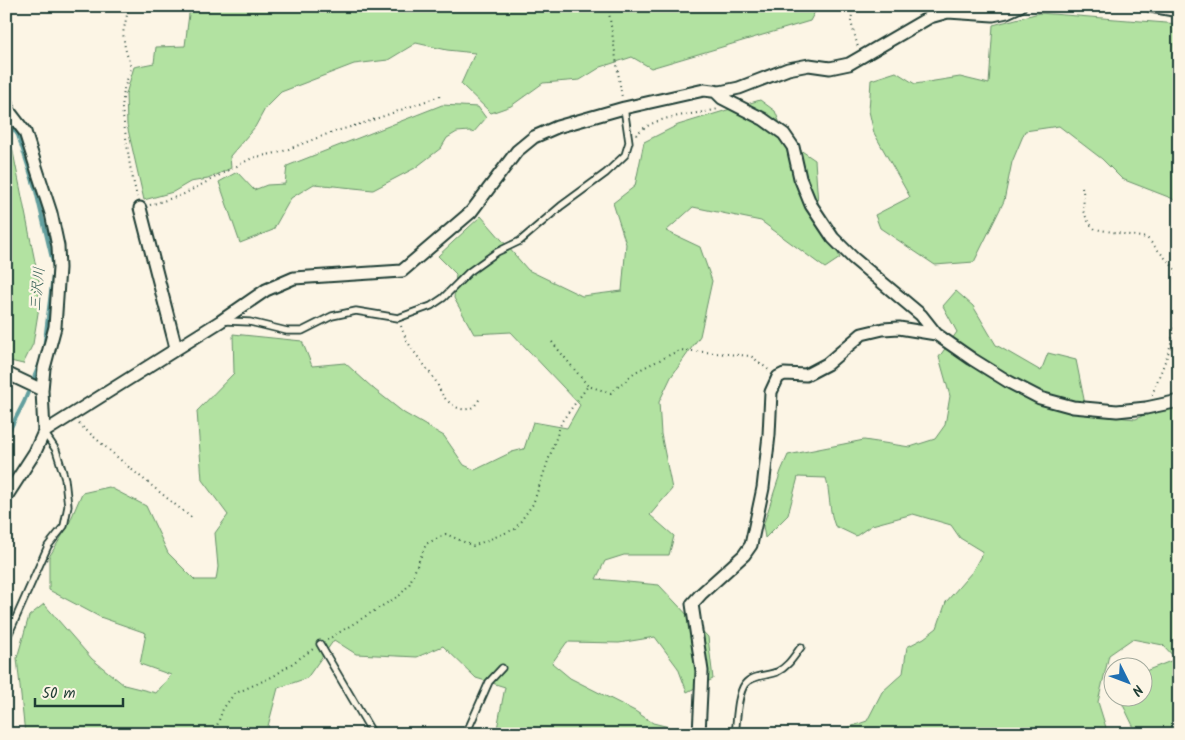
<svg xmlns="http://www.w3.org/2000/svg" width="1185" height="740" font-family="Kalam,'Klee One',sans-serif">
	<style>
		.green { fill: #b2e2a1; stroke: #68906a }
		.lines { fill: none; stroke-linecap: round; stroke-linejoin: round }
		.stream { stroke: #629f9e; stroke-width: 4 }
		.lane-casing { stroke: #1f3d34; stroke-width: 9 }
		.street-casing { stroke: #1f3d34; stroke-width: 15 }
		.path { stroke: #1f3d34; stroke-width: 2; stroke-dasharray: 1 4; stroke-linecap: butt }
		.lane { stroke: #fcf5e5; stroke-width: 5.5 }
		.street { stroke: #fcf5e5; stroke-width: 11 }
		.labels { text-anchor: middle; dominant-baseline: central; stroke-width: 4.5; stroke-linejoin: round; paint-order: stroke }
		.water-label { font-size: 15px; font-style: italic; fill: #355e57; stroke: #fcf5e5 }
	</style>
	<rect width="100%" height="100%" fill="#fcf5e5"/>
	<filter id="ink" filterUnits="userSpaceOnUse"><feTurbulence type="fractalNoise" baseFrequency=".02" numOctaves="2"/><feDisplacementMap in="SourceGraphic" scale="10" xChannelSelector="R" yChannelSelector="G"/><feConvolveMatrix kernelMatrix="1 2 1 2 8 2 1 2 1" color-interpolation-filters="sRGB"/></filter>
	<g filter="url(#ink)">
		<path class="green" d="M190 6H818L810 21 651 68 632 57 601 67 580 80 543 83 511 106 491 113 461 84 475 53 447 50 416 43 388 60 354 64 281 92 266 107 255 127 230 156 231 168 208 179 190 182 173 192 144 200 127 125 126 94 134 67 154 63 156 47 185 46Z
			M1039 13 1179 24V203L1171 198 1122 179 1102 159 1059 126 1025 131 1012 162 1004 201 974 262 935 265 880 228 875 215 910 197 874 133 869 111 871 80 896 72 915 84 960 77 989 84 993 25Z
			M760 100 775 111 787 141 815 160 818 204 840 258 825 268 761 221 693 207 666 231 700 247 712 281 700 336 671 377 659 402 661 434 672 489 650 515 674 536 669 555H624L605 561 596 579 659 585 708 637 713 679 687 692 678 668 655 637 619 643 567 642 552 663 570 678 635 711 653 723 669 727V734H496L505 687 476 678 443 646 417 657 356 654 334 640 307 678 278 688 268 726 272 734H25L17 658 29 616 44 604 92 659 124 685 156 693 171 675 140 664 146 633 100 617 49 590V557L68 526 82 493 109 487 146 506 168 553 195 580H216L218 567 215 533 228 515 202 480 197 411 234 373 233 334 302 341 312 366 345 363 375 390 404 413 444 436 464 465 475 470 512 452 524 449 533 422 567 428 580 405 511 332 474 334 454 298 456 274 438 256 481 216 528 270 582 296 622 291 626 244 613 203 635 186 644 142 678 125Z
			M442 105 478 107 486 118 473 133 470 131 457 132 447 138 441 148 415 168 373 190 314 184 291 198 273 230 240 243 219 182 237 172 254 190 267 185 285 184 287 166Z
			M6 134 13 152 39 282V307L33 344 23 364 6 360Z
			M956 291 973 306 996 345 1041 371 1048 353 1076 360 1087 414 1136 419 1179 397V734H1137L1123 705 1124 698H1142L1143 672 1176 659 1163 645 1132 639 1109 655 1098 702 1108 734H830L867 721 882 692 903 673 907 647 924 638 937 628 946 602 972 572 983 552 960 538 951 525 913 514 872 525 856 536 835 526C829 511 830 494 826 478L798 477 788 515 765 538 763 526 781 471 788 455 864 440 910 447 935 439 945 425 950 396 939 357 957 332 943 306Z"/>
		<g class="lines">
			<path class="stream" d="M6 118 18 135 36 191 54 267 44 349
				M6 432 10 429 24 402 40 363"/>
			<defs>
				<path id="lane" d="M226 321 250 322 287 331H302L332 316 356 311 398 318 431 306 443 298 469 272 497 252 520 241 561 206 606 173 625 155 629 142 624 108
					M6 640 48 546 64 526 68 506 65 479 56 450 44 432
					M320 644 373 734
					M466 734 489 682 502 668
					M735 734C737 721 737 695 745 684 752 675 767 676 777 672 788 667 794 656 801 647"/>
				<path id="street" d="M1151 6 1179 11
					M715 91 722 98 763 119 784 134 793 147 800 178 811 205 833 238 853 258 921 315 936 334 972 359 1009 382 1040 398 1073 407 1117 411 1146 408 1179 401
					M6 103 9 111 25 132 38 173 51 213 58 246 59 268 55 327 44 368 42 390 44 432 35 452 6 497
					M140 208 176 348
					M6 373 42 390
					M44 432 221 321 266 290 294 278 402 271 471 212 517 151 534 137 557 127 624 108 704 90 720 92 739 88 788 69 809 65 830 68 849 64 930 17 948 12 993 15 1007 12 1020 6
					M699 734 702 671 692 604 701 594 744 555 751 545 763 488 769 435 771 392 778 377 784 374 806 375 827 364 862 334 883 329 899 328 936 334"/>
			</defs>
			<use href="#lane" class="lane-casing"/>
			<use href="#street" class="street-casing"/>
			<path class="path" d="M129 6 123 33 125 48 131 68 124 89 122 109 130 166 137 197
				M608 6 622 98
				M853 6 851 22 858 47
				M636 135C655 114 692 116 718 109
				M1082 187 1084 196 1083 211 1089 223 1095 229 1147 238 1176 270 1179 310
				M150 205 182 195 252 158 281 152 330 133 367 122 440 96
				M401 326C408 348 420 358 433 377 437 382 439 389 442 394 448 404 463 415 474 406 477 404 479 399 481 397
				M552 342 588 386 611 393 635 372 680 350 751 356 770 371
				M1152 395 1169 351 1179 310
				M79 424 131 469 193 519
				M327 640 400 595 409 585 426 544 446 534 473 546 515 529 533 504 562 421 588 386
				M214 734 223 709 234 694 274 676 313 649"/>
			<use href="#lane" class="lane"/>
			<use href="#street" class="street"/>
		</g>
	</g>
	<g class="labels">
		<g class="water-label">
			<text transform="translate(38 289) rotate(-85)">三沢川</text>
		</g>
	</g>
	<rect width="1185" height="740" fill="none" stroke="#fcf5e5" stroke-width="25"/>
	<rect x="12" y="12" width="1160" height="715" fill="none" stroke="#1f3d34" stroke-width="2" filter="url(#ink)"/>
	<g transform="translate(1128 682) rotate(132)"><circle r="24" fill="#fcf5e5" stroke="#a4ab9e"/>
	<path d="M0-4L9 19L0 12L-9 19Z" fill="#1f6fb2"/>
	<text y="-8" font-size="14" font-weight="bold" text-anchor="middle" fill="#1f3d34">N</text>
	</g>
	<path d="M35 698v8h88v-8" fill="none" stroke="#1f3d34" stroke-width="2.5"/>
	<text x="42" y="698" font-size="15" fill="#1f3d34" stroke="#fcf5e5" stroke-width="4" paint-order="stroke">50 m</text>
</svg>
